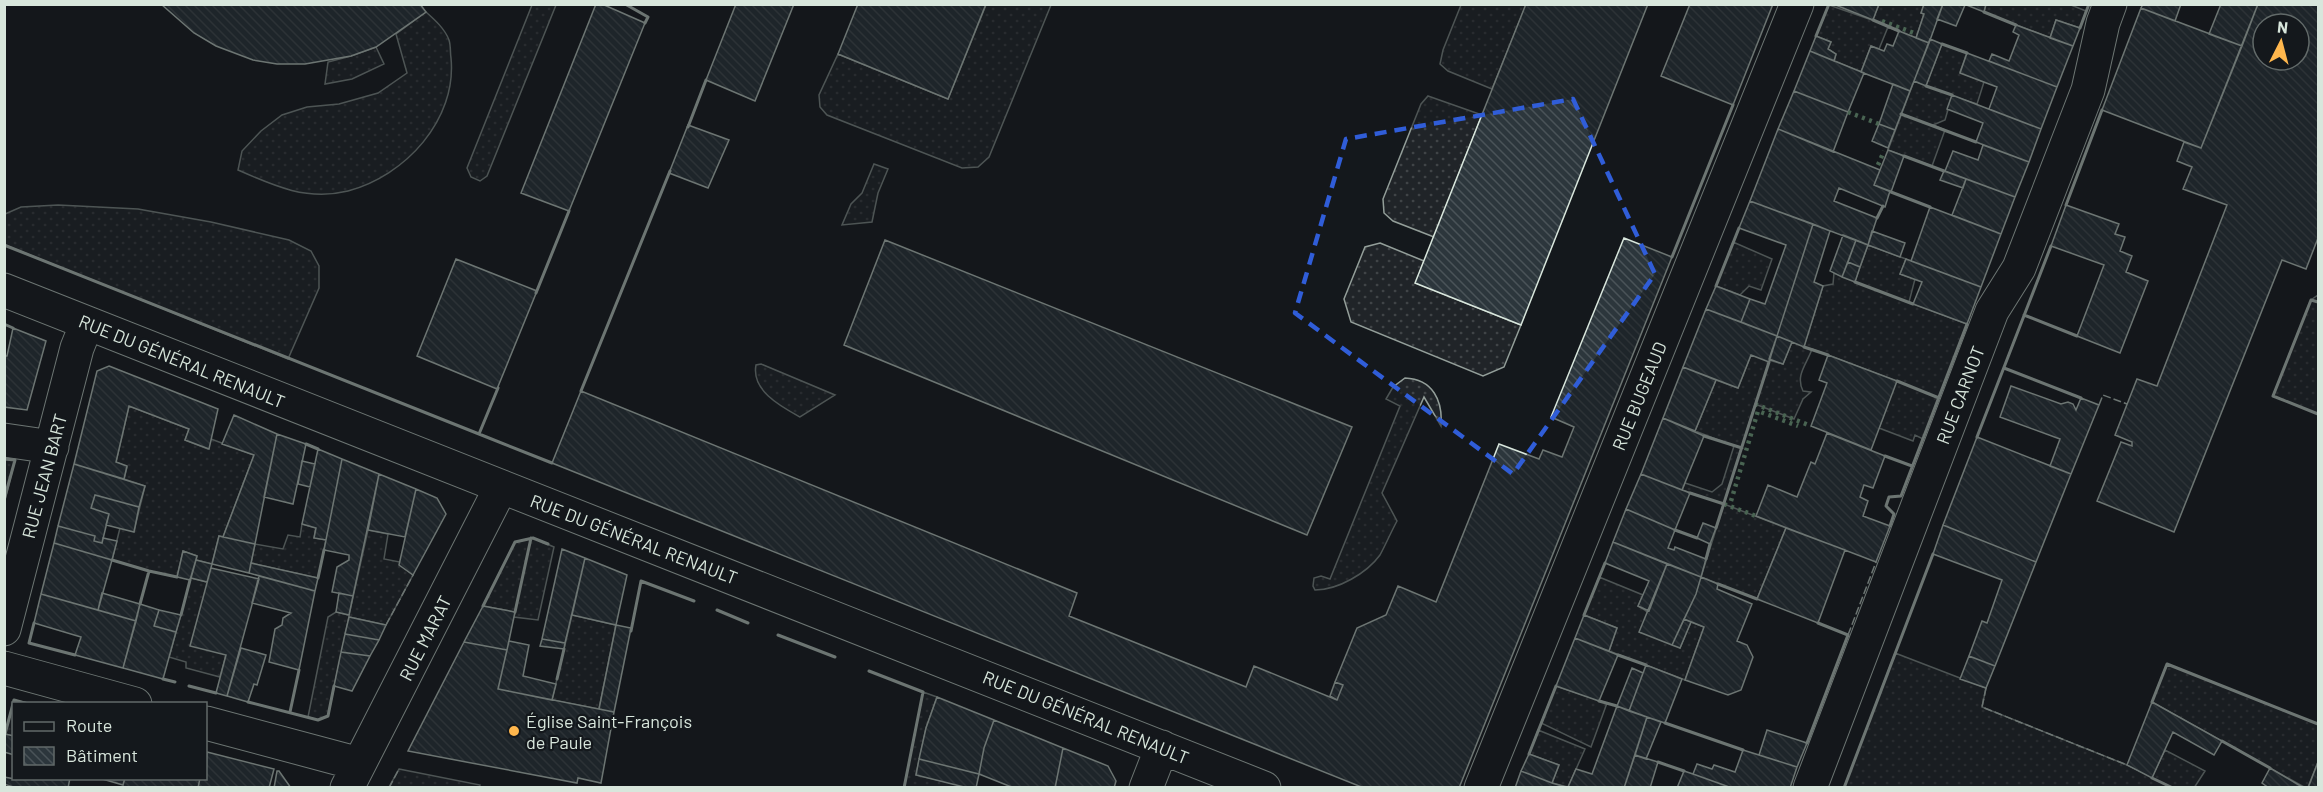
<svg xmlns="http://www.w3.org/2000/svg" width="2323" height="792" font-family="Barlow,sans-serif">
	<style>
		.grass { fill: url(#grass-dots); stroke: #939e99; stroke-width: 1.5 }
		.building { fill: url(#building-back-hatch); stroke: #d8e6dc; stroke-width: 1.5; fill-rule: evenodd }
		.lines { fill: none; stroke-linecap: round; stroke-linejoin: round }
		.minor-casing { stroke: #d8e6dc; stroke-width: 35 }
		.minor { stroke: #14181c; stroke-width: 33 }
		.hedge { stroke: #8ac095; stroke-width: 4.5; stroke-dasharray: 3 4.5; stroke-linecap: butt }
		.fence { stroke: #d8e6dc; stroke-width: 1.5; stroke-dasharray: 8 3; stroke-linecap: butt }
		.wall { stroke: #d8e6dc; stroke-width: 3 }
		.marked { fill: none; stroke: #305dd8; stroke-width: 4.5; stroke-dasharray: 12 8; stroke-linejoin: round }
		.poi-dot { fill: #ffb74d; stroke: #14181c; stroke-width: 2 }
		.labels { text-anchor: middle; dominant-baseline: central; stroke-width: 4.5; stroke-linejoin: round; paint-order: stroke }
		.street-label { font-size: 18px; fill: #d8e6dc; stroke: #14181c }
		.poi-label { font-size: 18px; fill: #d8e6dc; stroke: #14181c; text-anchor: start }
	</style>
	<defs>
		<pattern id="grass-dots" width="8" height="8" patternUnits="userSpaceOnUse" patternTransform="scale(1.5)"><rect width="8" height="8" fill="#202428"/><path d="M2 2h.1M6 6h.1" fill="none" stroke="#404447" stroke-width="1.8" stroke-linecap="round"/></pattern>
		<pattern id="building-back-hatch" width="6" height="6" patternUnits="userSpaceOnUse" patternTransform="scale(1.5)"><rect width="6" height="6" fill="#2c363c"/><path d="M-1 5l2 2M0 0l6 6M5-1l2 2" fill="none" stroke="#4a5358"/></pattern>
	</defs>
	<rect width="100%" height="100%" fill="#14181c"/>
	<path class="grass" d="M1986 4 2071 5 2086 11 2080 28 2056 20 2050 38 1984 12Z
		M532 5H556L487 176 480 181 471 177 467 168Z
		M986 5H1051L989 157 978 167 962 168 827 115 820 107 819 95 838 54 948 99Z
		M1461 5H1526L1492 89 1448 71 1440 64 1443 50Z
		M1829 5 1872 20 1879 5H1924L1921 13 1924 14 1916 38 1888 27 1879 49 1871 46 1861 72 1834 61 1836 54 1828 49 1831 42 1816 36Z
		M426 12C435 20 445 29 449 40 451 46 450 53 451 58 457 120 405 176 348 191 307 201 274 186 238 170L242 151 261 131 282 115 307 107 339 104 378 93 407 73 396 34Z
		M1942 44 1967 53 1960 72 1984 82 1977 104 1952 96 1945 120 1933 125 1945 130 1932 166 1888 150 1914 81 1926 85Z
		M376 47 384 64 352 79 325 84 328 62 351 56Z
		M1428 96 1482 115 1434 237 1393 221 1384 213 1383 199 1421 104Z
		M874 164 888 169 878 193 872 222 842 225 851 204 862 193Z
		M58 205 138 209 211 222 289 240 311 251 319 266V288L288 359 5 245V214L21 207Z
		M1733 242 1772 259 1761 290 1749 286 1740 295 1716 286Z
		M1380 243 1424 261 1416 283 1521 325 1504 367 1483 376 1351 322 1344 299 1365 247Z
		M1868 245 1906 259 1900 274 1915 279 1909 302 1967 324 1923 439 1915 435 1913 441 1879 428 1896 381 1812 349C1807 364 1795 375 1803 391L1811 392 1803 399 1794 419 1755 404 1724 504 1786 528 1757 599 1701 577 1724 504 1682 490 1685 483 1712 492 1722 484 1734 446 1695 431 1716 380 1738 388 1751 355 1783 364 1792 342 1804 346 1823 286 1833 284 1834 273 1855 281Z
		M2318 295V414L2273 396 2311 300Z
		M761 364 835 395 800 417C782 407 751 391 756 365Z
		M1405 378C1433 379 1443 401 1441 426L1424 397 1382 493 1397 521C1391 532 1386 544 1380 555 1367 573 1338 590 1315 590L1313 586 1314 578 1321 576 1330 579 1400 406 1386 399 1393 387Z
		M129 406 189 429 185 440 208 449 211 439 254 455 223 537 219 536 212 564 196 560 197 556 183 551 177 577 149 571 112 560 120 528 134 531 145 486 124 479 127 467 116 462Z
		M5 459 15 460 5 500 4 459Z
		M302 524 316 528 314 538 326 540 318 578 251 563 255 544 283 549 288 535 300 537Z
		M368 530 388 534 384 559 400 562V565L413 575 386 625 349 617 328 716 318 720 308 717 328 617 336 612 349 615Z
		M533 538 554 547 538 620 514 617 515 612 483 606 515 542Z
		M1599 577 1643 595 1638 606C1658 615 1661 639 1680 648L1691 622 1704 627 1685 680 1609 651 1617 628 1584 615Z
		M191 578 207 582 226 655 220 677 186 668V662L169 657Z
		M572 615 616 625 599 709 552 700Z
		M1895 653 1986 688 1982 707 2127 765 2152 777 2165 750 2205 771 2194 788H1844Z
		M2167 664 2318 724V762L2308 787H2304L2152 702Z
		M1556 686 1607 703 1591 747 1541 723Z
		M923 692 937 697 926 728 916 775 968 787 904 788Z
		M14 700 28 703 14 704 13 736 5 734Z
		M1538 730 1585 749 1568 787 1552 783 1559 765 1529 754Z
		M399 769 480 785 479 788 389 787Z"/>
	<path class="building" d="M161 4H420L426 12 376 47 351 56 305 64H277L253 60 216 46 194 33Z
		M596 4H602L645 23 569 211 521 193Z
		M736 4H794L755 101 706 80Z
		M858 4H986L948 99 838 54Z
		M1526 4H1648L1521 325 1415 283Z
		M1690 4H1773L1733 105 1661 76Z
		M1833 4H1879L1873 20Z
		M1924 4H1943L1929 43 1916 38 1924 14 1921 13Z
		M1943 4 1965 5 1956 26 1937 19Z
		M1964 4H1986L1984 12Z
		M2143 4H2181L2175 21 2141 8Z
		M2221 4H2258L2242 46 2209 34Z
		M2258 4H2318V238L2306 269 2282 260 2174 532 2097 501 2121 442 2132 446V442L2115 435 2137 379 2157 386 2227 205 2183 189 2192 167 2177 161 2184 142 2201 148ZM2263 24H2299V60H2263Z
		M2141 8 2242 46 2201 148 2102 110Z
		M2056 20 2080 28 2073 46 2050 38Z
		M2016 25 2073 46 2057 87 1989 61 1992 54 2009 61 2019 35 2013 32Z
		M1899 31 1929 43 1910 91 1861 72 1871 46 1884 51 1887 44 1893 46Z
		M1816 36 1831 42 1828 49 1836 54 1834 61 1810 51Z
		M1930 39 1942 44 1926 86 1914 81Z
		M1810 51 1864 73 1848 112 1794 91Z
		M1967 53 2057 87 2041 129 1989 109 1997 87 1960 73Z
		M1893 84 1910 91 1895 130 1879 124Z
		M1794 91 1848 112 1833 152 1778 129Z
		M1952 95 2041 129 2029 162 1976 142 1983 123 1947 109Z
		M1879 124 1895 130 1888 148 1872 141Z
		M688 125 729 140 708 188 669 173Z
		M1778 129 1880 170 1874 185 1890 191 1885 207 1839 188 1834 201 1877 218 1868 245 1750 201Z
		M1983 145 2029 162 2015 197 1945 171 1953 151 1978 160Z
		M1888 150 1904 156 1891 192 1874 185Z
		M1944 171 1966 179 1963 188 1940 180Z
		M1966 179 2015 197 2001 234 1952 215Z
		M1750 201 1813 224 1777 336 1741 322 1750 299 1765 304 1786 245 1739 228Z
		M2066 205 2119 224 2115 234 2125 237 2120 251 2132 256 2126 272 2148 281 2120 353 2077 336 2104 265 2051 246Z
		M1930 207 2001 234 1981 287 1911 261Z
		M1813 224 1830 231 1814 282 1823 286 1804 347 1777 336Z
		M1872 231 1905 243 1900 257 1868 245Z
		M1843 235 1856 240 1842 277 1830 271Z
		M1624 238 1672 257 1459 788H1364L552 463 581 391 1077 593 1069 616 1246 687 1254 666 1337 700 1343 685 1335 682 1357 628 1386 615 1398 586 1436 602 1499 444 1539 459 1543 450 1562 457 1574 427 1551 417Z
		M885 240 1352 427 1307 535 844 345Z
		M1856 240 1868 245 1860 267 1848 262Z
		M456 259 537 291 497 389 417 356Z
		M1906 259 1981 287 1967 324 1913 304 1922 282 1900 274Z
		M1848 262 1860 267 1855 282 1842 277Z
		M1716 286 1750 299 1741 322 1706 309Z
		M1706 309 1777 336 1769 362 1751 355 1738 388 1683 367Z
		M13 328 46 341 27 410 4 407V356H7Z
		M1777 336 1792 342 1783 364 1769 359Z
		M1828 355 1897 381 1871 450 1811 426 1827 383 1819 380Z
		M109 366 218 409 209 449 185 440 189 429 129 406 116 462 127 466 124 479 74 464 97 371Z
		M1683 367 1716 380 1695 431 1663 418Z
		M2011 386 2061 404 2068 402 2073 404 2076 410 2081 398 2099 405 2071 474 2050 466 2060 439 2000 417Z
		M234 415 277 434 255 544 223 537 254 455 222 444Z
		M1663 418 1704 436 1682 490 1641 474Z
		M1827 433 1885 456 1873 488 1864 485 1860 497 1868 501 1863 516 1890 526 1876 562 1756 516 1768 485 1797 497 1811 462 1815 464Z
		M277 434 306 444 293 504 264 497Z
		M1977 437 2071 474 2036 562 1943 525Z
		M318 449 342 459 326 540 314 538 316 528 302 524Z
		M342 459 379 474 353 596 332 592 337 567 349 560V555L324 550Z
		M302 461 315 464 310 487 298 484Z
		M74 464 145 486 139 507 95 495 91 508 109 514 102 543 94 541 95 536 58 526Z
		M379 474 416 489 405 537 368 530Z
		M1641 474 1690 493 1675 530 1626 509Z
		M416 489 437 498 446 514 413 575 399 565Z
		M95 495 139 507 134 532 106 525 109 514 91 508Z
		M1626 509 1675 530 1668 548 1674 550 1675 547 1706 559 1701 577 1613 542Z
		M1703 523 1716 528 1710 544 1697 538Z
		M1943 525 2036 562 1995 666 1969 656 1982 621 1987 623 2002 580 1933 554Z
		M58 526 95 536 94 541 102 543 103 538 117 541 112 560 54 543Z
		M1786 528 1845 550 1818 623 1757 599Z
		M219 536 255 544 249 573 212 564Z
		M1613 542 1667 564 1649 611 1638 606 1649 581 1605 563Z
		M54 543 112 560 98 610 41 594Z
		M562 549 585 558 565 643 542 639Z
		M183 551 197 556 190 580 177 577Z
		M585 558 627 575 616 625 572 615Z
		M196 560 212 564 207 582 191 578Z
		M251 563 318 578 315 591 249 573Z
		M1667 564 1701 577 1696 594 1672 645 1639 632Z
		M211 568 259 579 227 696 216 693 226 655 190 646Z
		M259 576 315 591 299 670 269 662 275 629 282 625 283 618 291 613 252 603Z
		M1701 577 1718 584 1717 589 1752 604 1737 641 1747 645 1753 657 1741 690 1728 695 1685 680 1704 627 1684 619 1696 594Z
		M102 593 140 604 136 621 98 610Z
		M339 593 353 596 349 615 336 612Z
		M41 594 136 621 123 668 75 655 81 637 34 623Z
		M140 604 159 610 154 626 176 632 163 679 123 668Z
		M483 606 515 612 507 650 464 642Z
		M159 610 181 615 176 632 154 626Z
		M1584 615 1617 628 1609 651 1575 638Z
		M349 617 386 625 379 640 345 634Z
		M1684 619 1691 622 1680 648 1672 645Z
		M616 625 631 628 614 712 599 709Z
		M345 634 379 640 370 656 341 652Z
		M1575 638 1618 655 1599 701 1556 686Z
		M542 639 565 643 564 649 540 646Z
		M509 641 529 645 523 676 556 684 552 700 498 689Z
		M464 642 507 650 498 689 614 712 601 783 578 778 577 783 408 751Z
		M241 648 266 655 257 685 254 684 248 702 227 696Z
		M341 652 370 656 352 691 334 686Z
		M1969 656 1995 666 1986 688 1960 679Z
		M1646 665 1682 679 1665 723 1629 711Z
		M1632 668 1643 673 1629 711 1617 706Z
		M1335 682 1343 685 1337 700 1330 696Z
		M937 697 994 720 984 748 979 774 919 759 926 728Z
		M2152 702 2222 741 2214 755 2173 732 2152 778 2127 765Z
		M1617 706 1647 717 1624 788 1568 787 1576 769 1592 774Z
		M1647 717 1661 722 1646 759 1635 755Z
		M994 720 1063 748 1055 788H1014L979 774 984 748Z
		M1767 730 1807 743 1797 767 1759 755Z
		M5 734 14 736V755L4 752Z
		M1063 748 1108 766 1116 781 1114 788H1055Z
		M1743 750 1797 767 1790 788H1732L1693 774 1697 764 1712 769 1714 765 1735 772Z
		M207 752 274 769 269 788H198L200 778H206Z
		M1529 754 1559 765 1552 783 1521 771Z
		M1635 755 1658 762 1650 788H1624Z
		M919 759 979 774 976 788H968L916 775Z
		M2318 762V788H2308Z
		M2270 768 2304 788H2269L2262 783Z
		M277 771H279L291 788H274Z
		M1521 771 1552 783 1569 788H1515Z
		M1684 771 1693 774 1732 788H1677Z
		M4 777 15 779 70 778 68 788H16L4 784Z
		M99 778H125L123 785Z
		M125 778H200L198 788H122Z"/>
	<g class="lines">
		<defs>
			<path id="minor" d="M4 290 1264 788
				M4 440 52 447
				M4 629 77 348 87 323
				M4 668 135 704
				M206 723 359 764
				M347 788 501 487
				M1146 788 1162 747
				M1481 788 1797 4
				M1810 788 1992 311 2019 268 2088 90 2103 23 2110 4"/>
		</defs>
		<use href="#minor" class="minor-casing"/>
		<use href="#minor" class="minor"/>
		<path class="hedge" d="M1882 21 1914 33
			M1848 112 1879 124
			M1878 165 1884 151
			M1755 404 1811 426
			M1731 501 1758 411 1798 426
			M1724 504 1756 516"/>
		<path class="fence" d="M2099 405 2103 395 2127 404
			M386 625 413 575
			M1848 635 1876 562
			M1986 688 1982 707 2127 765
			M389 788 399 769"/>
		<path class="wall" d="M625 4 648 17 645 23
			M1984 12 2016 25
			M1873 20 1899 31
			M2080 28 2089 4
			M1816 36 1829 4
			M1942 44 1967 53
			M1926 86 1952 95
			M1901 114 1976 142
			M688 127 706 80
			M1904 156 1944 171
			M1891 192 1930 207
			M2066 205 2102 110
			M1877 218 1883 206
			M4 245 479 434 498 388
			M1672 257 1733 105
			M1855 282 1913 304
			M1716 286 1739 228
			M536 293 569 211
			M2318 302 2311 300 2273 396 2318 414
			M2024 315 2077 336
			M4 324 13 328
			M1804 347 1828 355
			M2004 368 2081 398
			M1897 381 1939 398
			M581 391 670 171
			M479 434 552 463
			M1704 436 1742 448
			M1977 437 2051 246
			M306 444 318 449
			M1885 456 1912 466
			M4 459 15 460 4 500
			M1690 493 1724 504
			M1890 526 1894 514 1886 506 1889 497 1901 496 1967 324
			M1716 528 1769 362
			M1675 530 1697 538
			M1706 559 1710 544
			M112 560 149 571 177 577
			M318 578 324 550
			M1718 584 1757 599
			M140 604 149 571
			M483 606 515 542 533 538 548 544
			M717 610 748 623
			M515 612 531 538
			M181 615 190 580
			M1584 615 1605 563
			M34 623 29 643 75 655
			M631 631 641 581 694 601
			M778 635 835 657
			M1618 655 1646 665
			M869 671 923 692 904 788
			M163 679 175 682
			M557 679 564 649
			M189 686 216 693
			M1599 701 1617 706
			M248 702 318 720 328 716 334 686
			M2152 702 2167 664 2318 724
			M290 712 299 670
			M1665 723 1743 750
			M5 734 14 700 28 704
			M2222 741 2270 768
			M1807 743 1848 635 1818 623
			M1529 754 1556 686
			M1658 762 1684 771
			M2152 778 2173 788
			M1844 788 1933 554"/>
	</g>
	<path d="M0 0H2323V792H0ZM1573 99 1655 274 1513 474 1295 313 1346 139Z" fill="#14181c" fill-opacity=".55" fill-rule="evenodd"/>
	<path class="marked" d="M1573 99 1655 274 1513 474 1295 313 1346 139Z"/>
	<circle class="poi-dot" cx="514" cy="731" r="6"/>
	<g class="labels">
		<g class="street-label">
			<text transform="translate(182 361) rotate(22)">RUE DU GÉNÉRAL RENAULT</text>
			<text transform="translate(1960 395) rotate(-69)">RUE CARNOT</text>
			<text transform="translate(1639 396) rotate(-68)">RUE BUGEAUD</text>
			<text transform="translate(44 476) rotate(-75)">RUE JEAN BART</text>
			<text transform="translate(634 539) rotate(21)">RUE DU GÉNÉRAL RENAULT</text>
			<text transform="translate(425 638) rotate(-63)">RUE MARAT</text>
			<text transform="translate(1086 717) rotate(22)">RUE DU GÉNÉRAL RENAULT</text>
		</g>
		<g class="poi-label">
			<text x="526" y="721">Église Saint-François<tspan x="526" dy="21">de Paule</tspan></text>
		</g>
	</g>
	<rect width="2323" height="792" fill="none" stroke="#d8e6dc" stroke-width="12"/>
	<rect x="12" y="702" width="195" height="78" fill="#14181c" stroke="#626a69" stroke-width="1.5"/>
	<rect x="24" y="722" width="30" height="9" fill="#14181c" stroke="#626a69" stroke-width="1.5"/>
	<text x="66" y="732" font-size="18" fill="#d8e6dc">Route</text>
	<rect x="24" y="747" width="30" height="18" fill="url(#building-back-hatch)" stroke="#626a69" stroke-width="1.5"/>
	<text x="66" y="762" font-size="18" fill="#d8e6dc">Bâtiment</text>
	<g transform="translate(2281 42) rotate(6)"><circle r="28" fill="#14181c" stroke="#626a69" stroke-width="1.5"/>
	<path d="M0-4.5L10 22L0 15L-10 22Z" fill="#ffb74d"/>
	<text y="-9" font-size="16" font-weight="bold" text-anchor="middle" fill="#d8e6dc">N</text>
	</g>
</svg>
